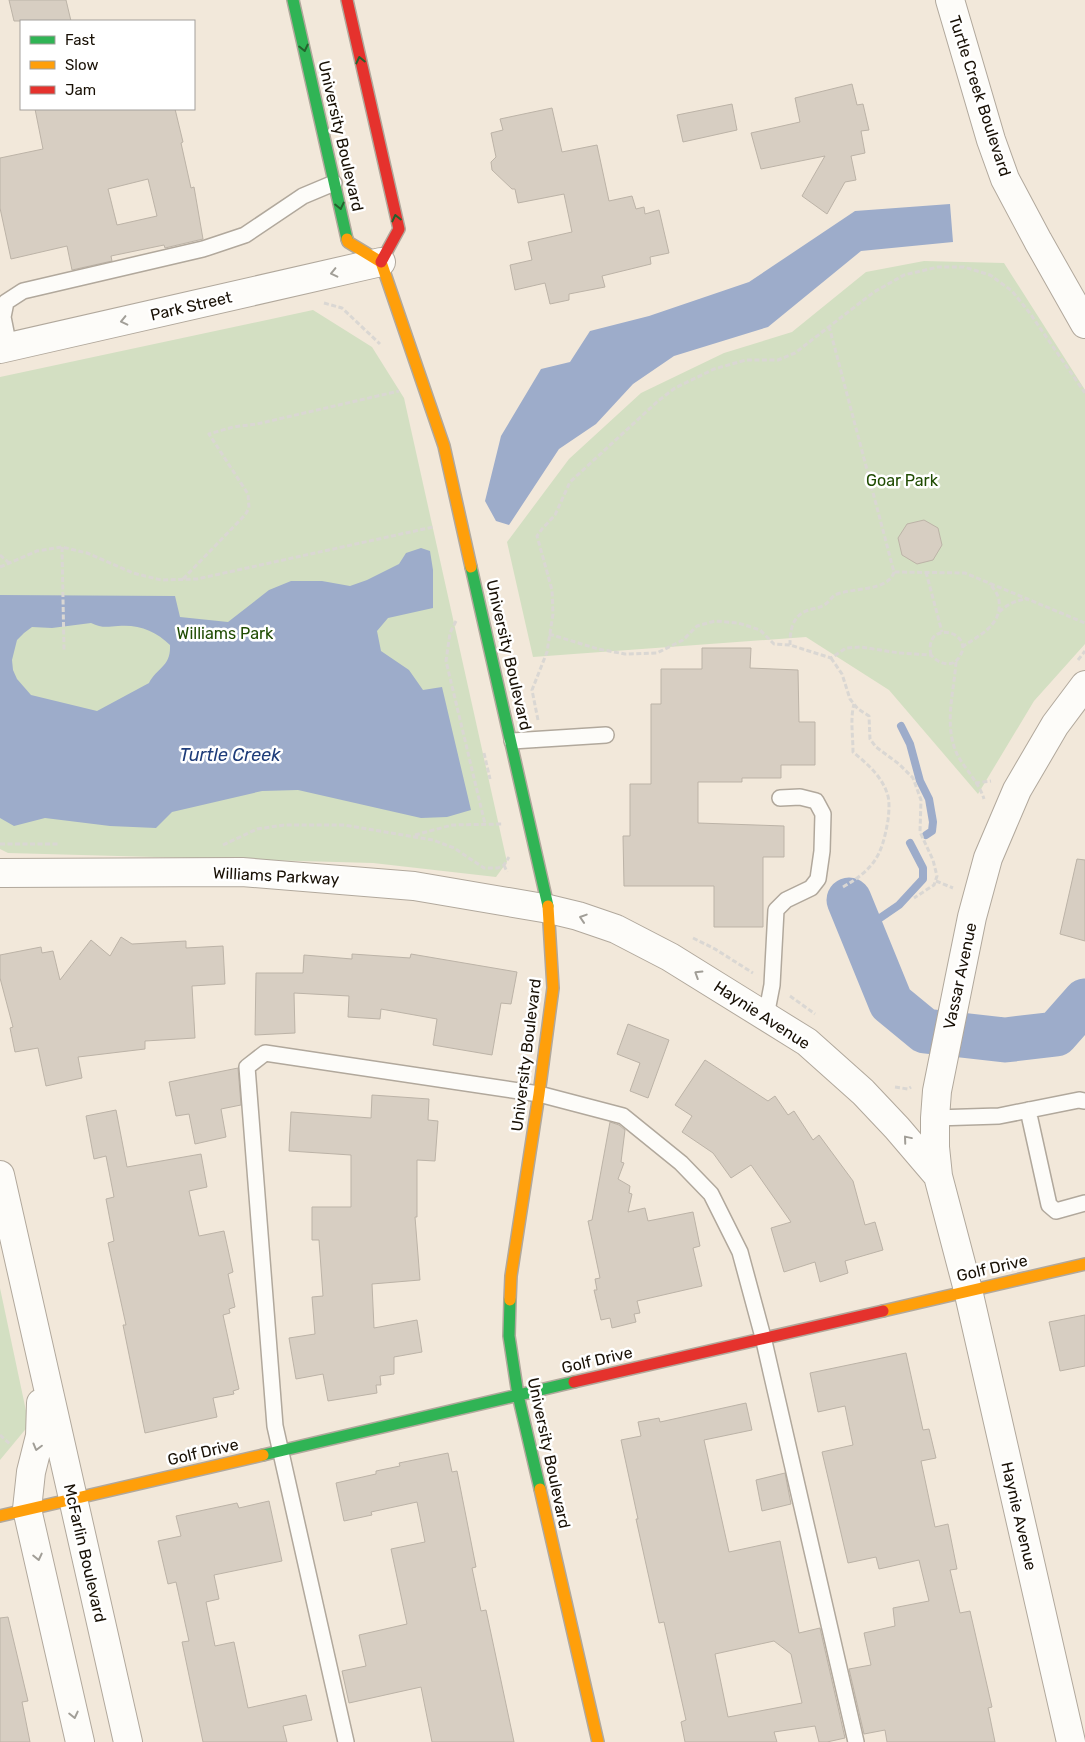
<svg xmlns="http://www.w3.org/2000/svg" width="1085" height="1742" font-family="Rubik,sans-serif">
	<style>
		.green { fill: #d3dfc2 }
		.water { fill: #9dacca; fill-rule: evenodd }
		.lines { fill: none; stroke-linecap: round; stroke-linejoin: round }
		.stream { stroke: #9dacca; stroke-width: 8 }
		.river { stroke: #9dacca; stroke-width: 45 }
		.building { fill: #d7cec2; stroke: #bcb3a7; fill-rule: evenodd }
		.lane-casing { stroke: #b1a89c; stroke-width: 18 }
		.street-casing { stroke: #b1a89c; stroke-width: 30 }
		.fast-casing { stroke: #b1a89c; stroke-width: 14 }
		.slow-casing { stroke: #b1a89c; stroke-width: 14 }
		.jam-casing { stroke: #b1a89c; stroke-width: 14 }
		.path { stroke: #dad7d3; stroke-width: 3; stroke-dasharray: 5 2.5; stroke-linecap: butt }
		.lane { stroke: #fdfcf9; stroke-width: 15 }
		.street { stroke: #fdfcf9; stroke-width: 28 }
		.fast { stroke: #30b455; stroke-width: 11 }
		.slow { stroke: #ff9f0a; stroke-width: 11 }
		.jam { stroke: #e5322d; stroke-width: 11 }
		.oneway { stroke: #24622d }
		.oneway2 { stroke: #a19e97 }
		.labels { text-anchor: middle; dominant-baseline: central; stroke-width: 5; stroke-linejoin: round; paint-order: stroke }
		.street-label { font-size: 16px; fill: #181005; stroke: #fff }
		.park-label { font-size: 16px; fill: #204c03; stroke: #fff }
		.water-label { font-size: 18px; font-style: italic; fill: #1f3d7a; stroke: #fff }
	</style>
	<rect width="100%" height="100%" fill="#f2e8da"/>
	<path class="green" d="M924 261 1004 263 1085 390V644L1034 701 978 794 889 690 806 637 533 657 507 542 569 459 641 393 724 353 792 332 866 272Z
		M313 310 372 347 404 398 507 862 496 877 373 863 8 853 0 849V377Z
		M0 1288 29 1425 0 1460Z"/>
	<path class="water" d="M950 204 953 242 861 251 768 327 674 356 633 384 596 424 559 449 509 525 496 521 485 501 501 436 541 369 570 362 590 331 649 316 749 282 855 211Z
		M421 548 430 551 433 570V608L388 618 377 631 381 651 409 670 423 690 442 687 471 810 447 817 421 818 298 790 262 791 172 812 156 828 110 826 45 818 14 826 0 818V595L175 596 180 617 228 622 269 590 291 581H322L350 586 367 580 399 564 406 553ZM91 623C101 628 107 627 118 626 138 624 156 631 170 645 171 667 157 667 149 683L97 711 31 695 17 679 13 670 12 660 17 640 24 633 32 627 52 628Z"/>
	<g class="lines">
		<path class="stream" d="M901 726 910 744 920 781 929 799 933 822 932 831 926 835
			M861 931 899 905 923 879V868L910 843"/>
		<path class="river" d="M849 900 891 1003 925 1031 1005 1040 1056 1034 1085 1001"/>
	</g>
	<path class="building" d="M9 0H66L71 21H14Z
		M852 84 857 105 863 104 869 130 861 131 865 153 851 156 856 180 845 182 827 214 802 196 825 156 761 169 751 133 800 122 795 98Z
		M732 104 737 130 683 142 677 115Z
		M552 108 562 152 597 145 609 201 632 196 636 209 644 207 645 214 659 210 669 253 650 257 651 264 602 276 605 287 569 294V300L550 304 545 283 515 290 510 265 532 260 528 242 572 232 564 194 518 203 515 189H512L492 170 491 162 496 157 491 133 503 130 500 119Z
		M35 109H175L183 142 181 143 191 188 194 187 203 239 165 248 164 245 111 256 112 261 72 270 67 246 11 259 0 208V158L43 149ZM148 179 157 216 117 225 108 189Z
		M924 520 938 528 942 545 933 560 917 564 902 555 898 538 907 524Z
		M702 648H751L750 668 798 670 799 722H815V765H781V778H742V782H698V823L784 826V857H763V927H714V886H624L623 836H630V784H651V704H661V669H702Z
		M1077 859 1085 860V941L1060 934Z
		M121 937 132 944 186 941V948L223 946 225 984 192 986 195 1038 145 1041V1049L78 1057 82 1078 46 1086 38 1048 15 1052 10 1028 13 1027 0 978V955L41 947 42 953 53 951 60 980 91 940 110 956Z
		M352 954 410 958 411 954 517 972 511 1004 501 1003 492 1055 433 1045 437 1019 381 1009 380 1019 348 1017 349 996 294 993 295 1033 255 1035 256 973H303L304 955 352 959Z
		M628 1024 669 1040 648 1098 630 1091 640 1063 617 1054Z
		M705 1060 768 1101 775 1096 788 1115 794 1111 813 1140 819 1135 853 1181 865 1225 875 1222 883 1250 845 1261 848 1273 820 1282 815 1262 784 1272 771 1228 791 1222 751 1165 731 1178 713 1153 682 1132 692 1116 675 1105Z
		M238 1068 241 1105 221 1109 226 1137 195 1144 189 1114 176 1116 169 1082Z
		M372 1095 429 1099 428 1120 438 1121 435 1161 417 1160V1217H415L420 1280 372 1284 374 1328 417 1320 422 1352 394 1357V1374L380 1376 381 1385H376L377 1393 328 1401 323 1374 296 1379 289 1338 315 1334 312 1297 323 1296 319 1240H312V1207H351V1155L289 1151 291 1112 371 1118Z
		M116 1110 127 1167 201 1154 207 1187 189 1191 199 1236 224 1231 233 1272 228 1274 235 1307 229 1309 230 1313 223 1315 239 1389 233 1391 234 1394 213 1398 217 1417 145 1433 123 1325H126L108 1243 114 1241 106 1199 114 1197 106 1156 94 1159 86 1116Z
		M610 1122 619 1125 625 1130 621 1162 624 1163 618 1179 630 1186 629 1193 632 1194 628 1212 645 1208 648 1221 693 1212 700 1246 693 1248 702 1286 637 1301 640 1313 634 1314 636 1322 612 1328 610 1318 601 1320 594 1290H597L595 1279 600 1278 588 1221 592 1220Z
		M1085 1315V1366L1060 1371 1049 1322Z
		M906 1353 923 1430 929 1429 936 1458 921 1461 935 1527 948 1524 957 1569 950 1570 960 1613 970 1611 992 1707 988 1708 995 1742H887L885 1730 864 1734 849 1669 871 1665 864 1633 895 1626 893 1608 929 1601 919 1560 879 1569 876 1557 848 1563 822 1452 853 1445 845 1406 818 1412 810 1373Z
		M746 1403 752 1430 704 1440 729 1552 780 1541 799 1633 820 1628 845 1738 827 1742H819L815 1726 774 1732 777 1742H685L681 1722 686 1720 664 1622 659 1623 636 1519H638L621 1440 641 1436 638 1422 659 1418 660 1422ZM774 1641 791 1654 802 1703 728 1717 715 1654Z
		M448 1453 452 1472 457 1471 476 1567 472 1568 481 1611 486 1610 514 1742H432L421 1687 349 1703 342 1671 366 1666 359 1635 407 1624 391 1549 425 1542 417 1502 371 1512 372 1515 344 1521 336 1483 376 1474V1471L400 1466 399 1463Z
		M785 1473 791 1504 762 1511 756 1480Z
		M269 1501 282 1561 214 1575 219 1599 206 1602 215 1646 234 1642 248 1708 306 1695 312 1720 283 1726 287 1742H203L182 1642 189 1641 176 1582 168 1584 158 1541 181 1536 176 1516 237 1503 239 1508Z
		M8 1617 28 1701 22 1702 30 1742H0V1618Z"/>
	<g class="lines">
		<defs>
			<path id="lane" d="M9 347 3 317 6 302 23 291 203 249 245 235 303 196 334 183
				M512 741 606 735
				M766 1016 772 985 776 910 786 900 811 888 818 879 822 851 823 814 816 801 800 797 780 798
				M1028 1110 1049 1205 1056 1211 1085 1203
				M935 1118 999 1116 1079 1100 1085 1101
				M346 1742 275 1426 247 1067 265 1053 539 1094 623 1116 681 1163 711 1194 740 1252 763 1337 856 1742"/>
			<path id="street" d="M950 0 991 140 1005 179 1038 241 1085 324
				M0 349 381 262
				M0 873 242 872 414 886 549 909 578 916 616 929 670 957 807 1042 863 1092 897 1128 938 1176
				M0 1175 128 1742
				M41 1403 40 1436 31 1472 27 1509 80 1742
				M1071 1742 968 1290 938 1176 935 1147V1118L937 1091 959 981 972 917 988 858 1017 790 1055 725 1085 685"/>
			<path id="fast" d="M293 0 347 239
				M471 567 548 906
				M510 1300 509 1336 518 1395 540 1489
				M263 1455 574 1382"/>
			<path id="slow" d="M347 239 348 242 381 262 444 446 471 567
				M510 1300 511 1276 539 1094 553 988 548 906
				M883 1311 1085 1264
				M540 1489 598 1742
				M0 1516 263 1455"/>
			<path id="jam" d="M347 0 399 229 381 262
				M574 1382 883 1311"/>
		</defs>
		<use href="#lane" class="lane-casing"/>
		<use href="#street" class="street-casing"/>
		<use href="#fast" class="fast-casing"/>
		<use href="#slow" class="slow-casing"/>
		<use href="#jam" class="jam-casing"/>
		<path class="path" d="M324 303 342 308 380 344
			M829 326 894 572 965 573 1085 623
			M62 547 64 650
			M0 555 9 563
			M0 567 37 551 62 547 87 553 133 573 161 580 197 579 433 527
			M926 572 942 632
			M183 579 245 515 249 508 248 494 209 434 233 427 257 424 399 391
			M999 612C1008 604 1016 600 1028 599
			M456 621 450 633 446 661 485 824
			M549 634 598 649 625 654 657 653 683 640 697 626 715 621 738 623 751 627 760 630 774 644 790 645 831 658 846 648 861 647 899 653 931 655C939 664 953 669 960 656 975 631 923 619 931 655
			M790 645C790 634 791 620 802 613 808 609 817 609 824 605 828 603 831 598 835 595 852 587 888 592 894 572
			M962 647C980 635 1002 625 999 601 998 594 994 588 989 584
			M831 658 842 674 850 699 858 709 869 716 870 739 876 747 899 764 913 778 921 800 920 832 933 860 937 876 934 885 914 898
			M1078 660 1085 651
			M956 662C954 692 943 727 958 756 966 770 979 783 984 799
			M538 720 532 690 547 652 553 614 552 590 537 536 542 529 555 515 570 482 658 401 675 388 714 369 746 360H778L795 353 874 292 904 275 938 267H964L990 275 1012 291 1029 312 1085 393
			M484 753 490 779
			M975 783 991 781
			M415 835 452 825 502 824
			M0 844H59
			M223 845 257 829 284 825H344L433 840 454 848 484 868H498L504 865 509 857
			M504 865 507 872
			M936 881 953 888
			M843 887C874 869 882 856 888 820 889 812 890 800 887 793 881 775 866 763 853 752 853 735 850 719 854 704
			M693 938 715 949 753 973
			M790 996 815 1014
			M895 1087 908 1089 911 1087
			M0 1435 11 1445"/>
		<use href="#lane" class="lane"/>
		<use href="#street" class="street"/>
		<use href="#fast" class="fast"/>
		<use href="#slow" class="slow"/>
		<use href="#jam" class="jam"/>
	</g>
	<defs><path id="oneway-chevron" d="M-2-3.5L2.5 0L-2 3.5" fill="none" stroke-width="1.6" stroke-linecap="round" stroke-linejoin="round" transform="scale(1.25)"/></defs>
	<g class="oneway">
		<use href="#oneway-chevron" transform="translate(304 48) rotate(77)"/>
		<use href="#oneway-chevron" transform="translate(360 60) rotate(-103)"/>
		<use href="#oneway-chevron" transform="translate(340 206) rotate(77)"/>
		<use href="#oneway-chevron" transform="translate(396 218) rotate(-103)"/>
	</g>
	<g class="oneway2">
		<use href="#oneway-chevron" transform="translate(334 273) rotate(167)"/>
		<use href="#oneway-chevron" transform="translate(124 321) rotate(167)"/>
		<use href="#oneway-chevron" transform="translate(583 918) rotate(-162)"/>
		<use href="#oneway-chevron" transform="translate(698 974) rotate(-148)"/>
		<use href="#oneway-chevron" transform="translate(907 1139) rotate(-130)"/>
		<use href="#oneway-chevron" transform="translate(37 1447) rotate(105)"/>
		<use href="#oneway-chevron" transform="translate(38 1557) rotate(77)"/>
		<use href="#oneway-chevron" transform="translate(74 1715) rotate(77)"/>
	</g>
	<g class="labels">
		<g class="street-label">
			<text transform="translate(980 96) rotate(72)">Turtle Creek Boulevard</text>
			<text transform="translate(341 136) rotate(77)">University Boulevard</text>
			<text transform="translate(191 306) rotate(-13)">Park Street</text>
			<text transform="translate(509 655) rotate(77)">University Boulevard</text>
			<text transform="translate(276 876) rotate(3)">Williams Parkway</text>
			<text transform="translate(960 976) rotate(-78)">Vassar Avenue</text>
			<text transform="translate(762 1015) rotate(33)">Haynie Avenue</text>
			<text transform="translate(526 1055) rotate(-83)">University Boulevard</text>
			<text transform="translate(992 1268) rotate(-13)">Golf Drive</text>
			<text transform="translate(597 1360) rotate(-13)">Golf Drive</text>
			<text transform="translate(203 1452) rotate(-13)">Golf Drive</text>
			<text transform="translate(549 1453) rotate(78)">University Boulevard</text>
			<text transform="translate(1019 1516) rotate(77)">Haynie Avenue</text>
			<text transform="translate(85 1553) rotate(77)">McFarlin Boulevard</text>
		</g>
		<g class="park-label">
			<text x="902" y="480">Goar Park</text>
			<text x="225" y="633">Williams Park</text>
		</g>
		<g class="water-label">
			<text x="230" y="755">Turtle Creek</text>
		</g>
	</g>
	<rect x="20" y="20" width="175" height="90" fill="#ffffff" stroke="#a39f9b"/>
	<rect x="30" y="36" width="25" height="8" fill="#30b455" stroke="#a39f9b"/>
	<text x="65" y="45" font-size="15" fill="#181005">Fast</text>
	<rect x="30" y="61" width="25" height="8" fill="#ff9f0a" stroke="#a39f9b"/>
	<text x="65" y="70" font-size="15" fill="#181005">Slow</text>
	<rect x="30" y="86" width="25" height="8" fill="#e5322d" stroke="#a39f9b"/>
	<text x="65" y="95" font-size="15" fill="#181005">Jam</text>
</svg>
